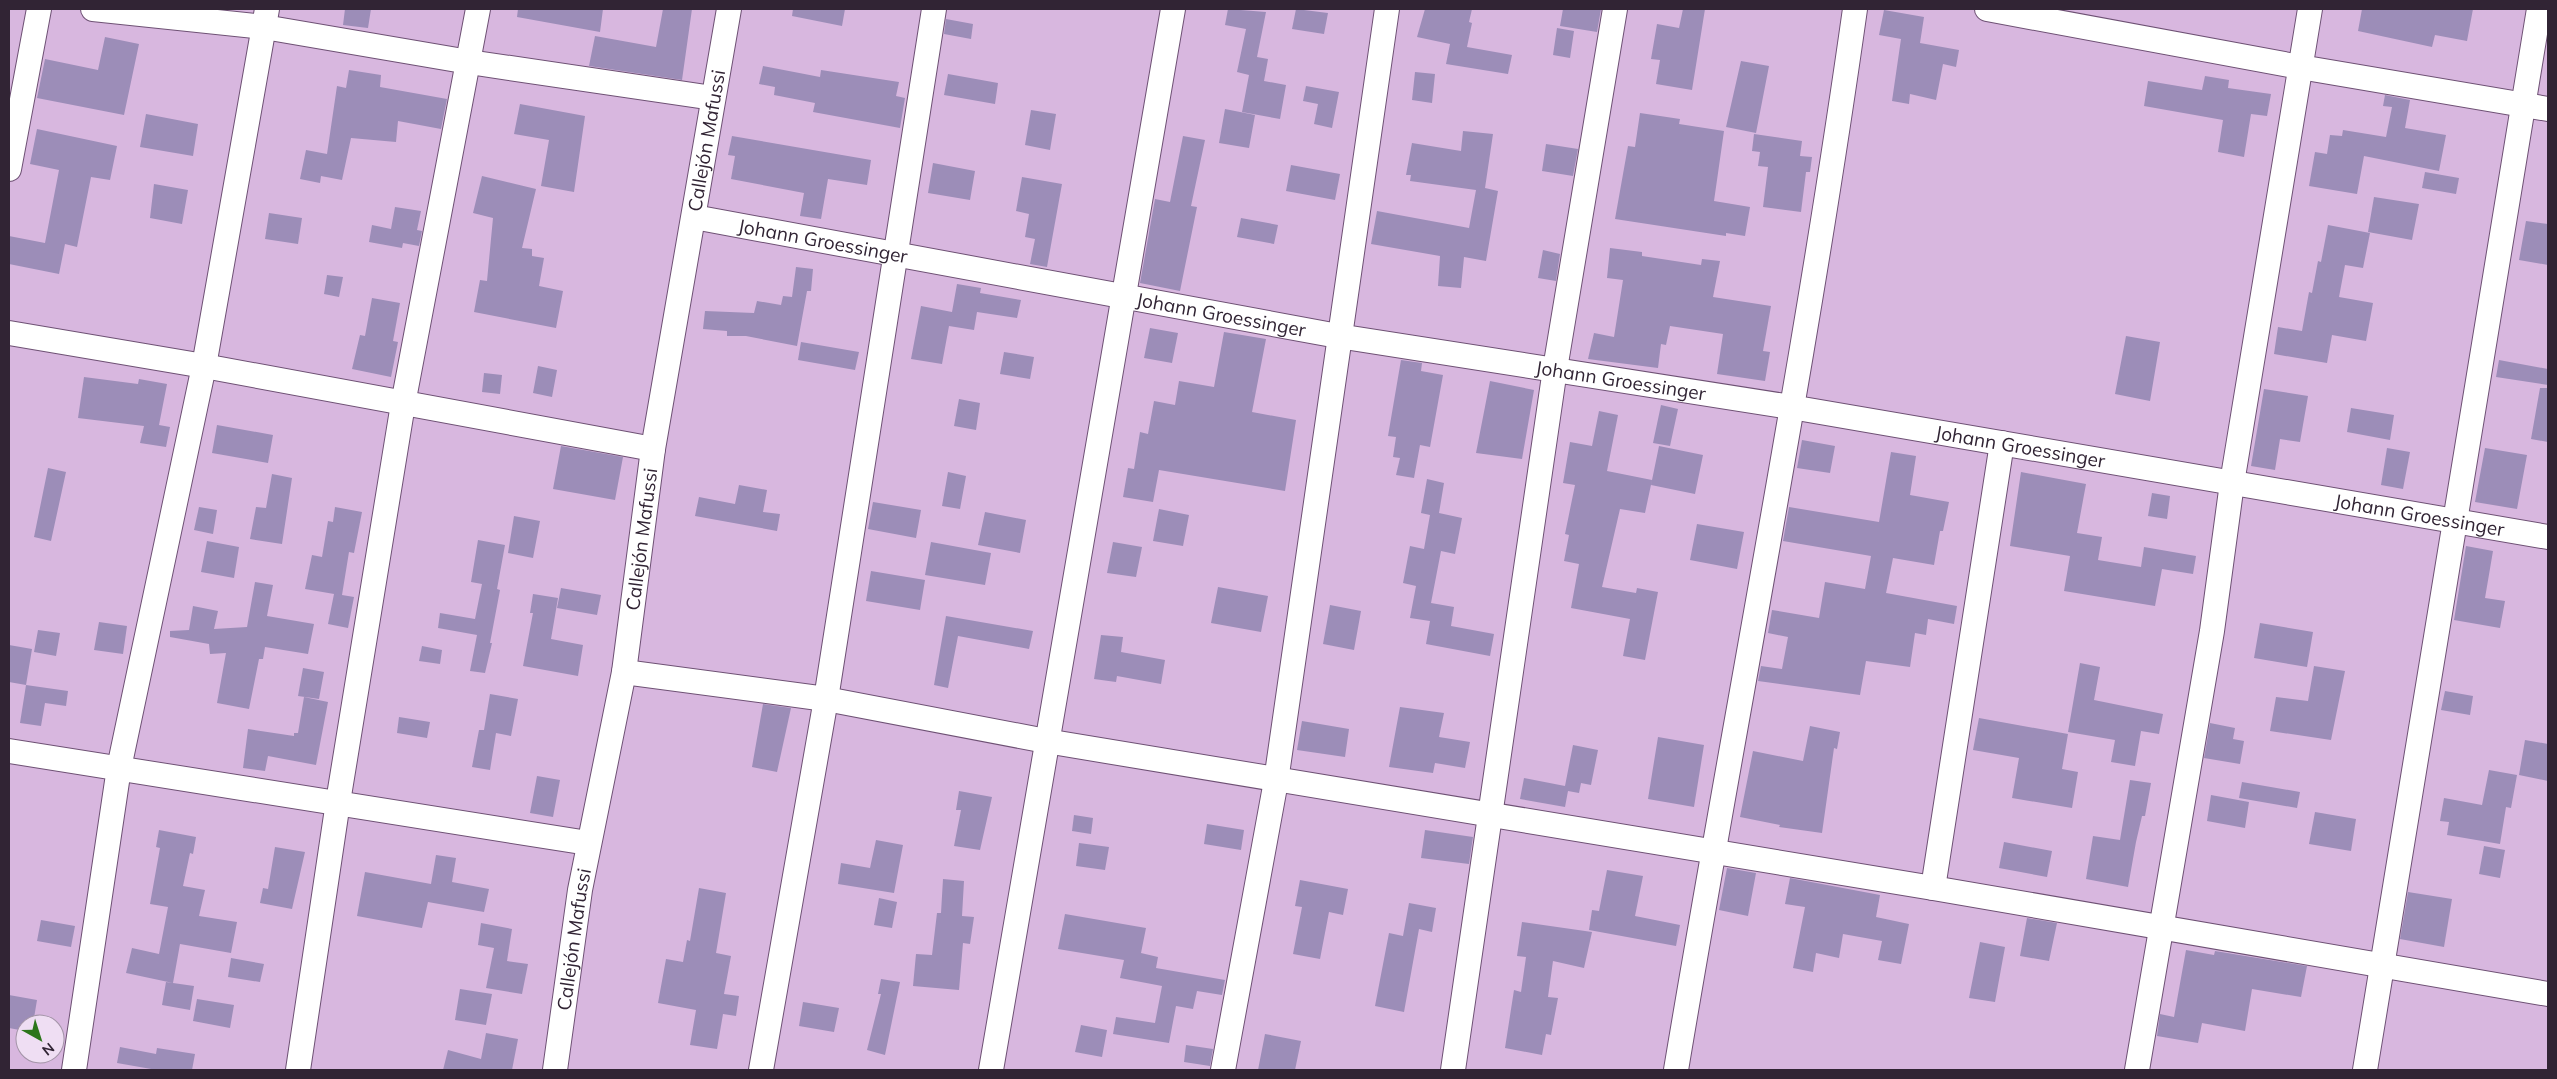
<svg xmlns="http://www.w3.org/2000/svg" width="2557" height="1079" font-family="Mulish,sans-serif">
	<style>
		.building { fill: #9c8db8 }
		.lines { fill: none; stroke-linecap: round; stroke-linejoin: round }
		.minor-casing { stroke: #6e5174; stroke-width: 26 }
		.minor { stroke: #fff; stroke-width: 24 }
		.labels { text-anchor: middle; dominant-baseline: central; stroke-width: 4; stroke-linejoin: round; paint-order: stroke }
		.street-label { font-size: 19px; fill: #312434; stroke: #efdef3 }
	</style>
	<rect width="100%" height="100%" fill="#d8b7df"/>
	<path class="building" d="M345 9H371L368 28 343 25Z
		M518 9H603L600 32 517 17Z
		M663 9H692L682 80 589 66 595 36 656 47Z
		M793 9H845L842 26 792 16Z
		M1228 9 1266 12 1257 57 1268 59 1264 81 1286 85 1280 119 1242 112 1249 75 1237 72 1246 29 1225 25Z
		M1296 9 1328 13 1324 34 1292 29Z
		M1425 9H1472L1469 22 1472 23 1467 47 1512 55 1508 74 1446 64 1450 44 1417 37Z
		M1563 9H1601L1597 32 1560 26Z
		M1683 9H1705L1692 90 1656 84 1660 60 1651 59 1657 24 1679 28Z
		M2362 9H2473L2467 41 2435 35 2432 47 2358 31Z
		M1884 10 1924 17 1920 43 1959 50 1956 67 1943 64 1936 100 1910 94 1909 104 1892 101 1901 39 1879 35Z
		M946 19 973 24 971 39 944 34Z
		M1557 28 1574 31 1570 58 1553 55Z
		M105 37 139 44 124 115 37 98 45 59 98 70Z
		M1741 61 1769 66 1756 133 1726 127Z
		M763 66 820 77 821 70 899 82 896 96 905 98 900 128 813 112 815 103 774 95 775 87 759 84Z
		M349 70 381 75 380 87 447 99 441 129 398 121 396 142 351 138 342 180 321 176 320 183 300 179 306 150 327 154 337 86 346 88Z
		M1415 72 1435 74 1432 103 1412 100Z
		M948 74 998 83 995 104 944 95Z
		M2205 76 2229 80 2228 88 2271 94 2267 116 2251 114 2244 157 2218 152 2223 120 2144 106 2148 81 2202 90Z
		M1306 86 1339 92 1332 128 1314 124 1318 104 1303 101Z
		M2385 95 2410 100 2405 128 2446 135 2439 171 2364 156 2357 194 2309 186 2315 152 2327 154 2330 135 2342 136 2343 130 2386 137 2392 107 2383 106Z
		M520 104 585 116 574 192 541 186 549 140 514 134Z
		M1225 109 1255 115 1249 148 1219 143Z
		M1031 110 1056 114 1050 150 1025 145Z
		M1640 113 1680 119 1679 124 1724 131 1714 201 1750 207 1745 236 1726 233V236L1615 219 1628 146 1635 147Z
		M146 114 198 124 193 156 140 147Z
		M37 129 117 146 110 180 91 177 77 247 65 244 59 274 9 264V236L45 243 59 170 30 164Z
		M1463 131 1493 134 1485 188 1498 191 1486 261 1464 257 1461 288 1438 286 1440 256 1371 244 1377 211 1469 228 1476 190 1410 181 1411 175H1406L1412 143 1461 151Z
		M1754 134 1802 141 1800 156 1812 157 1810 172H1806L1801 212 1763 207 1768 167 1758 166 1760 152 1752 151Z
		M732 136 871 160 867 185 828 179 821 219 800 216 804 193 731 179 735 156 728 155Z
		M1183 136 1205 140 1191 206 1197 207 1180 291 1140 283 1155 199 1170 202Z
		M1546 144 1578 149 1573 176 1542 171Z
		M933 163 975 171 970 200 928 193Z
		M1291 165 1340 174 1335 200 1286 191Z
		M2425 172 2459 178 2456 194 2422 188Z
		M482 176 536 189 522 248 532 249V256L544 258 539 286 563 291 556 328 474 312 480 280 487 281 493 218 473 213Z
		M1022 177 1062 184 1047 267 1030 264 1035 239 1025 237 1029 214 1016 211Z
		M154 184 188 190 182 224 150 218Z
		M2374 197 2419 204 2412 240 2368 232Z
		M395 207 421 211 417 230 422 231 419 246 403 243 402 248 369 242 372 225 391 229Z
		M269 213 302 218 298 244 265 239Z
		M1241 218 1278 225 1274 244 1237 237Z
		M2526 221 2548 224V265L2519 260Z
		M2328 225 2370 233 2363 268 2345 265 2339 297 2373 303 2366 341 2332 335 2327 363 2274 354 2278 327 2302 331 2309 292 2312 293 2318 261 2321 262Z
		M1610 248 1642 252V256L1701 265 1702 259 1720 261 1713 297 1771 306 1763 351 1770 352 1765 381 1717 374 1723 334 1670 326 1666 345 1661 344 1658 368 1588 359 1594 333 1614 337 1623 280 1607 278Z
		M1543 250 1560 254 1556 281 1538 278Z
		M796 267 813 269 811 291H807L797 346 746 336H727V331L703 329 705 311 754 313 757 301 781 305 783 296 792 297Z
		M327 275 343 277 339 297 324 294Z
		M957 284 981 288 980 293 1021 300 1017 318 977 312 974 330 949 326 942 364 911 359 921 306 952 312Z
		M372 298 400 303 393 341 398 342 391 377 352 369 360 335 365 336Z
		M1150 328 1178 333 1172 363 1144 358Z
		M1224 332 1266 339 1252 412 1296 420 1285 491 1159 470 1153 502 1123 497 1128 468 1134 469 1140 432 1148 434 1154 401 1175 405 1179 381 1214 387Z
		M2126 336 2160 342 2150 401 2115 394Z
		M801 342 859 352 855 370 798 360Z
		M1004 352 1034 357 1030 379 1000 374Z
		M1401 360 1422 363 1421 371 1443 375 1430 447 1420 445 1414 478 1396 475 1400 458 1393 457 1396 437 1388 436Z
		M2499 360 2548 369V385L2496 377Z
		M538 366 557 370 552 397 533 393Z
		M484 373 502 375 500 394 482 392Z
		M84 377 138 384 139 379 167 384 159 425 170 427 166 447 140 443 144 426 78 418Z
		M1490 381 1534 390 1522 459 1476 453Z
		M2540 388H2548V442L2531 439Z
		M2264 389 2308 396 2300 442 2280 439 2275 470 2251 466Z
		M959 399 980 403 976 430 954 426Z
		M1661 405 1678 409 1670 446 1653 443Z
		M2351 408 2394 415 2390 440 2347 432Z
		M1599 411 1618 415 1607 471 1652 480 1645 513 1620 509 1602 587 1636 593 1637 588 1658 592 1645 660 1623 656 1630 619 1571 608 1579 564 1564 561 1569 535 1565 534 1575 485 1563 483 1570 442 1592 446Z
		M217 425 273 435 268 463 212 453Z
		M1802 440 1835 446 1830 473 1797 468Z
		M561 446 623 457 615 500 553 489Z
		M1659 446 1703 455 1695 494 1651 485Z
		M2387 448 2410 452 2403 489 2381 485Z
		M2485 448 2527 455 2517 509 2475 502Z
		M1891 452 1916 456 1910 495 1949 502 1943 531H1940L1934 565 1893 558 1886 593 1957 606 1954 624 1928 619 1926 635 1915 633 1910 667 1866 661 1860 695 1758 681 1761 666 1782 669 1788 637 1768 633 1772 610 1819 618 1825 582 1865 589 1871 556 1783 541 1789 507 1879 522Z
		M48 468 66 472 51 541 34 537Z
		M948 472 966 476 960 509 942 506Z
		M2021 472 2086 484 2077 533 2102 537 2098 560 2141 567 2144 547 2196 556 2193 574 2162 569 2155 606 2064 591 2070 556 2010 546Z
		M272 474 292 478 282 544 250 539 256 507 266 508Z
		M1427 479 1444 483 1439 513 1462 518 1455 554 1441 551 1431 603 1454 607 1451 626 1494 634 1490 656 1426 644 1430 621 1410 618 1416 586 1403 583 1410 546 1424 549 1430 515 1421 513Z
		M739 485 767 490 763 512 780 514 777 531 695 516 699 497 735 504Z
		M2152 493 2170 496 2167 519 2148 516Z
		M873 502 921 510 916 538 868 529Z
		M199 507 217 510 213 534 194 530Z
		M335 507 362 512 354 553 349 552 342 595 354 597 348 628 328 624 334 594 340 595 305 589 312 555 322 557 328 521 333 522Z
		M1159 509 1189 515 1183 546 1153 541Z
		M985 512 1026 520 1020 553 978 545Z
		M514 516 540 521 533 558 508 553Z
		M1697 524 1744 532 1737 569 1690 560Z
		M478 540 505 545 497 589 500 590 490 643H492L485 673 470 671 477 635 438 628 440 613 475 619 482 584 471 582Z
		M207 541 239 547 234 578 201 572Z
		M931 542 991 553 985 585 925 575Z
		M1113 542 1142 547 1136 577 1107 573Z
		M2466 546 2493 551 2485 598 2505 601 2500 628 2454 620Z
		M871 571 925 580 920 610 866 601Z
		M255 582 273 585 267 616 314 624 308 654 265 647 263 659H259L249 709 217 703 226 653 210 654 209 644 170 637V631L189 630 193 606 218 611 214 629 247 627Z
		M1218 587 1268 596 1261 632 1211 623Z
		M561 588 601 595 597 615 557 608Z
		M533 594 558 598 551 639 583 645 578 676 523 666 533 613H530Z
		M1330 605 1361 611 1354 650 1323 644Z
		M946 616 1033 631 1029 649 958 636 948 688 934 685Z
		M99 622 127 626 123 654 94 650Z
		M2260 623 2313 632 2307 667 2254 658Z
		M38 630 60 633 56 656 34 652Z
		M1101 635 1123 637 1121 652 1165 660 1161 684 1117 676 1116 682 1094 679Z
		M9 645 32 649 26 685 9 682Z
		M422 646 442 650 440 664 419 661Z
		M2080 663 2100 667 2094 700 2163 714 2159 734 2141 731 2135 766 2111 762 2115 740 2068 732Z
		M2314 666 2345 671 2331 740 2270 731 2276 697 2308 701Z
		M303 668 324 672 319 699 298 696Z
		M26 685 68 691 66 706 45 703 41 726 20 723Z
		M2445 691 2473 696 2470 715 2441 710Z
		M490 694 518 699 511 736 496 733 490 770 472 767 479 730H484Z
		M304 697 328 702 316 765 268 756 265 771 243 768 248 729 294 736V733H298Z
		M763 704 791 708 777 772 752 767Z
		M1400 707 1444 713 1439 737 1470 742 1465 768 1435 763 1433 773 1389 767Z
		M399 717 430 722 427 738 397 733Z
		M1979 718 2068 734 2062 769 2078 772 2072 808 2012 798 2019 758 1973 750Z
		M1302 721 1349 729 1345 757 1297 750Z
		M2210 723 2235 728 2233 739 2244 741 2240 764 2204 758Z
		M1810 726 1840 732 1837 749 1834 748 1822 833 1779 827 1780 825 1740 817 1753 751 1803 761Z
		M1658 737 1704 745 1694 807 1648 799Z
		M2525 740 2548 744V781L2519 775Z
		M1573 745 1598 750 1591 785 1581 783 1579 793 1568 791 1565 807 1520 799 1524 778 1565 786Z
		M2489 770 2517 775 2511 808 2506 807 2500 844 2447 835 2449 822 2440 821 2444 798 2482 805Z
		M537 776 560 780 553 817 530 813Z
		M2130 780 2151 783 2145 816H2142L2136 842 2128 887 2086 879 2093 836 2120 840Z
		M2242 782 2300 792 2297 808 2239 798Z
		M959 791 992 797 980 850 954 846 961 810H956Z
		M2211 795 2249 802 2245 828 2207 821Z
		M2315 812 2356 819 2351 851 2309 844Z
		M1074 815 1093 818 1091 834 1072 831Z
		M1207 824 1244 830 1241 850 1204 844Z
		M159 830 196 837 193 854 190 853 183 886 205 890 199 916 237 922 231 953 180 944 173 983 126 973 132 948 159 954 168 907 150 904 160 848 156 847Z
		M1425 830 1473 837 1469 864 1421 858Z
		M876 840 903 845 894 893 838 884 841 863 870 868Z
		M2004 842 2052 851 2047 877 1999 868Z
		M1079 843 1109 847 1105 870 1076 866Z
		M2484 846 2505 850 2500 878 2479 874Z
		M275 847 305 852 292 909 260 903 263 888 268 889Z
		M436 855 456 858 452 882 489 889 484 912 428 902 422 928 357 916 365 872 431 884Z
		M1727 868 1756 873 1748 916 1719 910Z
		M1607 870 1643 876 1635 916 1680 925 1676 946 1589 930 1592 910 1599 911Z
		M1790 878 1880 895 1876 917 1909 924 1901 964 1878 960 1882 941 1843 934 1839 958 1816 953 1813 972 1793 968 1805 907 1785 904Z
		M943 879 964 881 962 916 974 917 970 944 963 943 959 990 913 986 916 954 932 955 937 913H941Z
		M1300 880 1348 889 1343 915 1329 912 1320 959 1293 954 1302 907 1295 906Z
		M699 888 726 893 716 953 731 956 724 994 739 996 736 1016 723 1014 717 1049 690 1045 696 1010 658 1003 666 959 683 962 687 940 690 941Z
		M2408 892 2452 899 2444 947 2400 939Z
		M879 898 897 902 892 928 874 925Z
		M1409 903 1436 908 1432 932 1419 929 1404 1012 1375 1006 1389 933 1403 936Z
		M1065 914 1146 928 1141 953 1158 957 1156 968 1225 980 1222 995 1197 991 1193 1009 1176 1006 1169 1043 1113 1034 1116 1017 1155 1023 1162 986 1120 978 1124 960 1058 949Z
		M2027 918 2057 923 2049 961 2020 956Z
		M41 920 75 926 71 947 37 941Z
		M1522 922 1592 932 1584 968 1553 961 1548 997 1558 998 1551 1035 1546 1034 1542 1055 1505 1048 1514 990 1521 992 1526 957 1517 956Z
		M481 923 512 929 507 961 528 964 522 994 486 988 494 948 478 945Z
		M1980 942 2005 947 1995 1002 1969 998Z
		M2186 950 2214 955 2215 951 2307 966 2301 997 2252 989 2245 1031 2202 1023 2198 1043 2157 1036 2160 1014 2174 1017Z
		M231 958 264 964 260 982 228 977Z
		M881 979 900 982 885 1055 867 1050 881 994H878Z
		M166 982 194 986 190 1010 162 1005Z
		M460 989 492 994 486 1025 455 1020Z
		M9 995 37 1000 33 1024H25V1031L9 1028Z
		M197 999 234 1005 230 1028 193 1021Z
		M803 1002 839 1008 834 1032 799 1026Z
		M1081 1025 1107 1030 1102 1057 1075 1052Z
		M486 1033 518 1039 512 1070H443L448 1050 481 1059Z
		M1265 1034 1301 1041 1295 1070H1258Z
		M1186 1045 1213 1049 1210 1066 1184 1062Z
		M120 1047 156 1054 157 1048 195 1054 192 1070H157L117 1063Z"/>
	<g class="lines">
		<defs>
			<g id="minor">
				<path d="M93 9 264 27 469 62 713 98"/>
				<path d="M1987 9 2300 67 2548 109"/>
				<path d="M9 169 39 9"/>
				<path id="s1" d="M694 217 1338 336 1791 407 2548 537"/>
				<path d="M9 333 204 366 653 449"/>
				<path d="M624 672 826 699 1046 741 1933 888 2548 994"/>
				<path d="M9 751 588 843"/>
				<path d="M1933 888 2002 443"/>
				<path d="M74 1070 119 768 204 366 267 9"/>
				<path d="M298 1070 338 802 403 404 478 9"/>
				<path id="s2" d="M555 1070 580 890 624 672 653 449 729 9"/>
				<path d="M761 1070 826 699 934 9"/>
				<path d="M991 1070 1173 9"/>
				<path d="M1223 1070 1276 781 1387 9"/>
				<path d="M1453 1070 1555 369 1615 9"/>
				<path d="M1676 1070C1735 716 1805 364 1855 9"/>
				<path d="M2137 1070 2212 631 2232 483 2310 9"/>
				<path d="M2365 1070 2539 9"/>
			</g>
		</defs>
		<use href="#minor" class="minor-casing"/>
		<use href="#minor" class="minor"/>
	</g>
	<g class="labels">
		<g class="street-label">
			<text stroke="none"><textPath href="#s2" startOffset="942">Callejón Mafussi</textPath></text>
			<text stroke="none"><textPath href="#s1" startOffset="131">Johann Groessinger</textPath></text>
			<text stroke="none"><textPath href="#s1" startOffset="536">Johann Groessinger</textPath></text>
			<text stroke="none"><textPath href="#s1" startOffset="941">Johann Groessinger</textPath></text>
			<text stroke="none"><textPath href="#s1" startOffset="1346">Johann Groessinger</textPath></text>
			<text stroke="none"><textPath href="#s1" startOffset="1751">Johann Groessinger</textPath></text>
			<text stroke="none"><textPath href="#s2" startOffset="538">Callejón Mafussi</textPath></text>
			<text stroke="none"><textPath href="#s2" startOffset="132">Callejón Mafussi</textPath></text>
		</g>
	</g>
	<rect width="2557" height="1079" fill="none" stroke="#312434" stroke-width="20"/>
	<g transform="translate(40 1039) rotate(141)"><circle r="24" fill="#efdef3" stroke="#a394a7"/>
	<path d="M0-4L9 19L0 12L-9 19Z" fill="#2c761b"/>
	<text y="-8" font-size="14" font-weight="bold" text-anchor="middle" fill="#312434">N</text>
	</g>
</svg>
